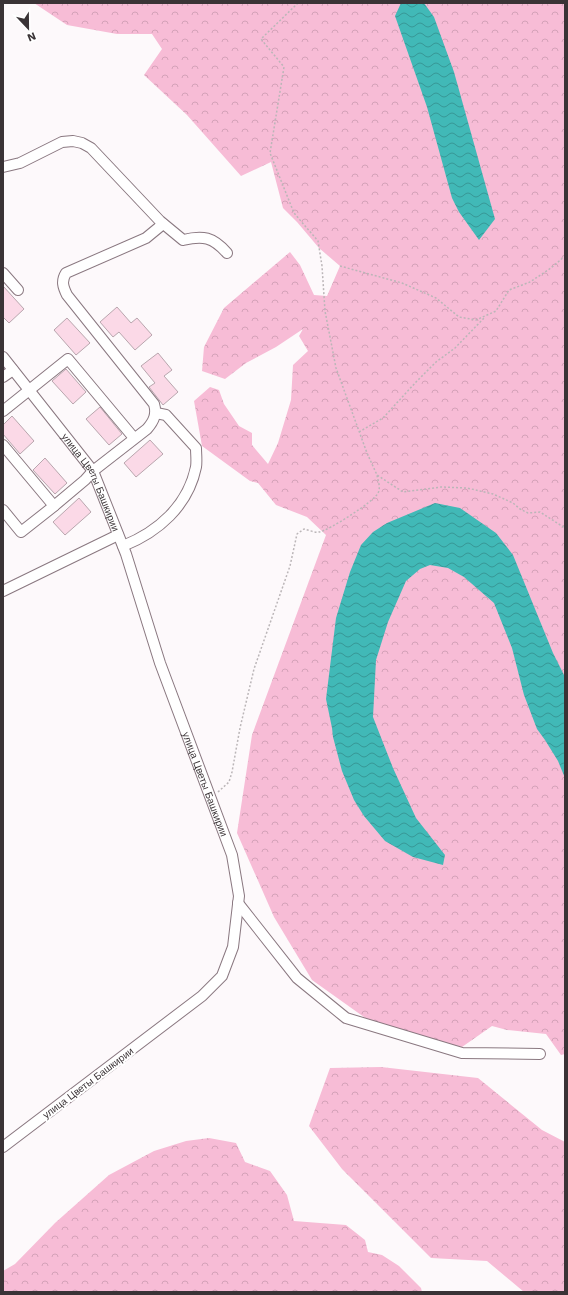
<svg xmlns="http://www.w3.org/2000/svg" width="568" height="1295" font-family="'Work Sans',sans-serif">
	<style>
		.forest { fill: url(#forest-crowns) }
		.water { fill: url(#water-waves) }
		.building { fill: #fbd9e7; stroke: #b9a6ae }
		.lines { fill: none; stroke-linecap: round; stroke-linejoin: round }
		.minor-casing { stroke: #8a7880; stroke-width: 12 }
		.path { stroke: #bbb6b8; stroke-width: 1.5; stroke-dasharray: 2 2; stroke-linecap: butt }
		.minor { stroke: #fff; stroke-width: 10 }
		.labels { text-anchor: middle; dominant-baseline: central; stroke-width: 4; stroke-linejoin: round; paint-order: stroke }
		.street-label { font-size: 10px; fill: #3a3336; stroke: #fff }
	</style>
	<defs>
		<pattern id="forest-crowns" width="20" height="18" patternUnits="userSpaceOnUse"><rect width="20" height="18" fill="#f7bcd6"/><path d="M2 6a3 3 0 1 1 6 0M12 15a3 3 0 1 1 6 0" fill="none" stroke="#d4a2b8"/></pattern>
		<pattern id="water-waves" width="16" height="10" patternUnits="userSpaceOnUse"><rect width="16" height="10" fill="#41b9b7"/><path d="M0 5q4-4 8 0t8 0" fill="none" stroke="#379796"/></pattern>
	</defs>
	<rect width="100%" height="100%" fill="#fdf9fb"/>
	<path class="forest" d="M34 3H565V1054L561 1055 546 1034 507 1030 492 1026 462 1047 385 1032 312 980 274 917 237 833 252 735 326 535 307 517 276 505 258 483 250 481 202 446 194 401 210 387 219 390 224 404 239 426 252 433V445L268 464 278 443 291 400 293 365 308 351 299 336 303 329 276 347 246 363 225 379 202 371 204 347 224 308 290 252 300 265 314 295 327 296 340 266 319 248 297 222 283 208 271 162 241 176 187 115 144 75 162 49 152 34H117L67 25Z
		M381 1067 478 1078 542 1130 565 1142V1292H524L487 1261 431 1258 342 1169 309 1126 330 1068Z
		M209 1138 236 1143 245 1162 270 1171 287 1195 294 1221 346 1225 365 1240 368 1252 382 1255 399 1266 421 1288 422 1292H3V1271L15 1264 55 1223 109 1175 154 1151 186 1141Z"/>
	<path class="water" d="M401 3H424L434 17 454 72 495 219 479 240 459 212 452 198 427 107 395 16Z
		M435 503 460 508 496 533 513 555 553 653 565 677V778L558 761 545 740 537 729 524 695 512 648 494 603 464 577 448 568 430 565 420 569 406 581 388 622 376 660 373 717 393 768 416 818 445 855 443 865 413 857 385 841 364 816 354 800 342 771 333 737 332 728 326 699 336 618 350 572 361 545 373 532 387 523Z"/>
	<path class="building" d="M3 286 24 309 9 323 3 317Z
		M117 307 131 323 137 318 152 335 135 350 119 332 113 337 100 322Z
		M67 318 90 343 76 355 54 330Z
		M158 353 172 370 164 376 178 392 163 405 149 387 155 383 141 366Z
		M66 369 86 392 73 404 52 381Z
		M100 407 122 434 109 445 86 419Z
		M12 416 34 441 20 454 3 434V425Z
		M150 440 163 454 136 477 124 463Z
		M45 458 67 483 55 494 33 470Z
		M79 498 91 512 65 535 53 522Z"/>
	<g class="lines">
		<defs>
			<g id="minor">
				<path d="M3 167 20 163 62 142 73 141 82 143 91 148 160 221 183 240C203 235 213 237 227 253"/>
				<path d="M3 273 18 290"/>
				<path id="s1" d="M3 357 93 471 126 554 160 663 232 855 239 896 233 947 222 976 202 996 3 1147"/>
				<path d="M3 377 13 370"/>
				<path d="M3 411 68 359 134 438"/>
				<path d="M3 445 54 506 85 480 93 471 147 429C154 421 157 414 154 404L67 295C63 287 61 281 66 273L146 238 163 224"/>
				<path d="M3 510 21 532 54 506"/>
				<path d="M123 546C158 532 188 506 196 467 197 461 196 454 196 448L166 415 156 413"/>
				<path d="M3 591 118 535"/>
				<path d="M238 903 297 978 346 1018 462 1053 540 1054"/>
			</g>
		</defs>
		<use href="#minor" class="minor-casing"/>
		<path class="path" d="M298 3 261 39 284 67 270 153 294 213 318 241 322 266 325 311 336 368 367 453 377 475 403 492 441 487 467 488 493 494 513 503 520 509 528 513 540 512 565 528
			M340 266 402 283 436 298 459 317 476 320 496 311 509 290 530 282 551 268 565 256
			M359 432 383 418 416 382 436 362 455 348 485 317
			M218 792 229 782 232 772 240 728 254 669 290 566 297 534 304 529C309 530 315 533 319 532 328 531 375 501 378 493 381 488 378 481 377 475"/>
		<use href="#minor" class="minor"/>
	</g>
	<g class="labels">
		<g class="street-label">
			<text stroke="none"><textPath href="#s1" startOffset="154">улица Цветы Башкирии</textPath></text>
			<text stroke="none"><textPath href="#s1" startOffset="478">улица Цветы Башкирии</textPath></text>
			<text transform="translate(88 1083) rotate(-37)">улица Цветы Башкирии</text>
		</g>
	</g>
	<rect width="568" height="1295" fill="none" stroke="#3a3336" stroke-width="8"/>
	<g transform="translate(28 28) rotate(158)" stroke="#ffffff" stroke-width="3" paint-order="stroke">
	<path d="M0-3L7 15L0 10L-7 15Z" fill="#3a3336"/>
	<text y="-6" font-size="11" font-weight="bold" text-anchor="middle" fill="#3a3336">N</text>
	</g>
</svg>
